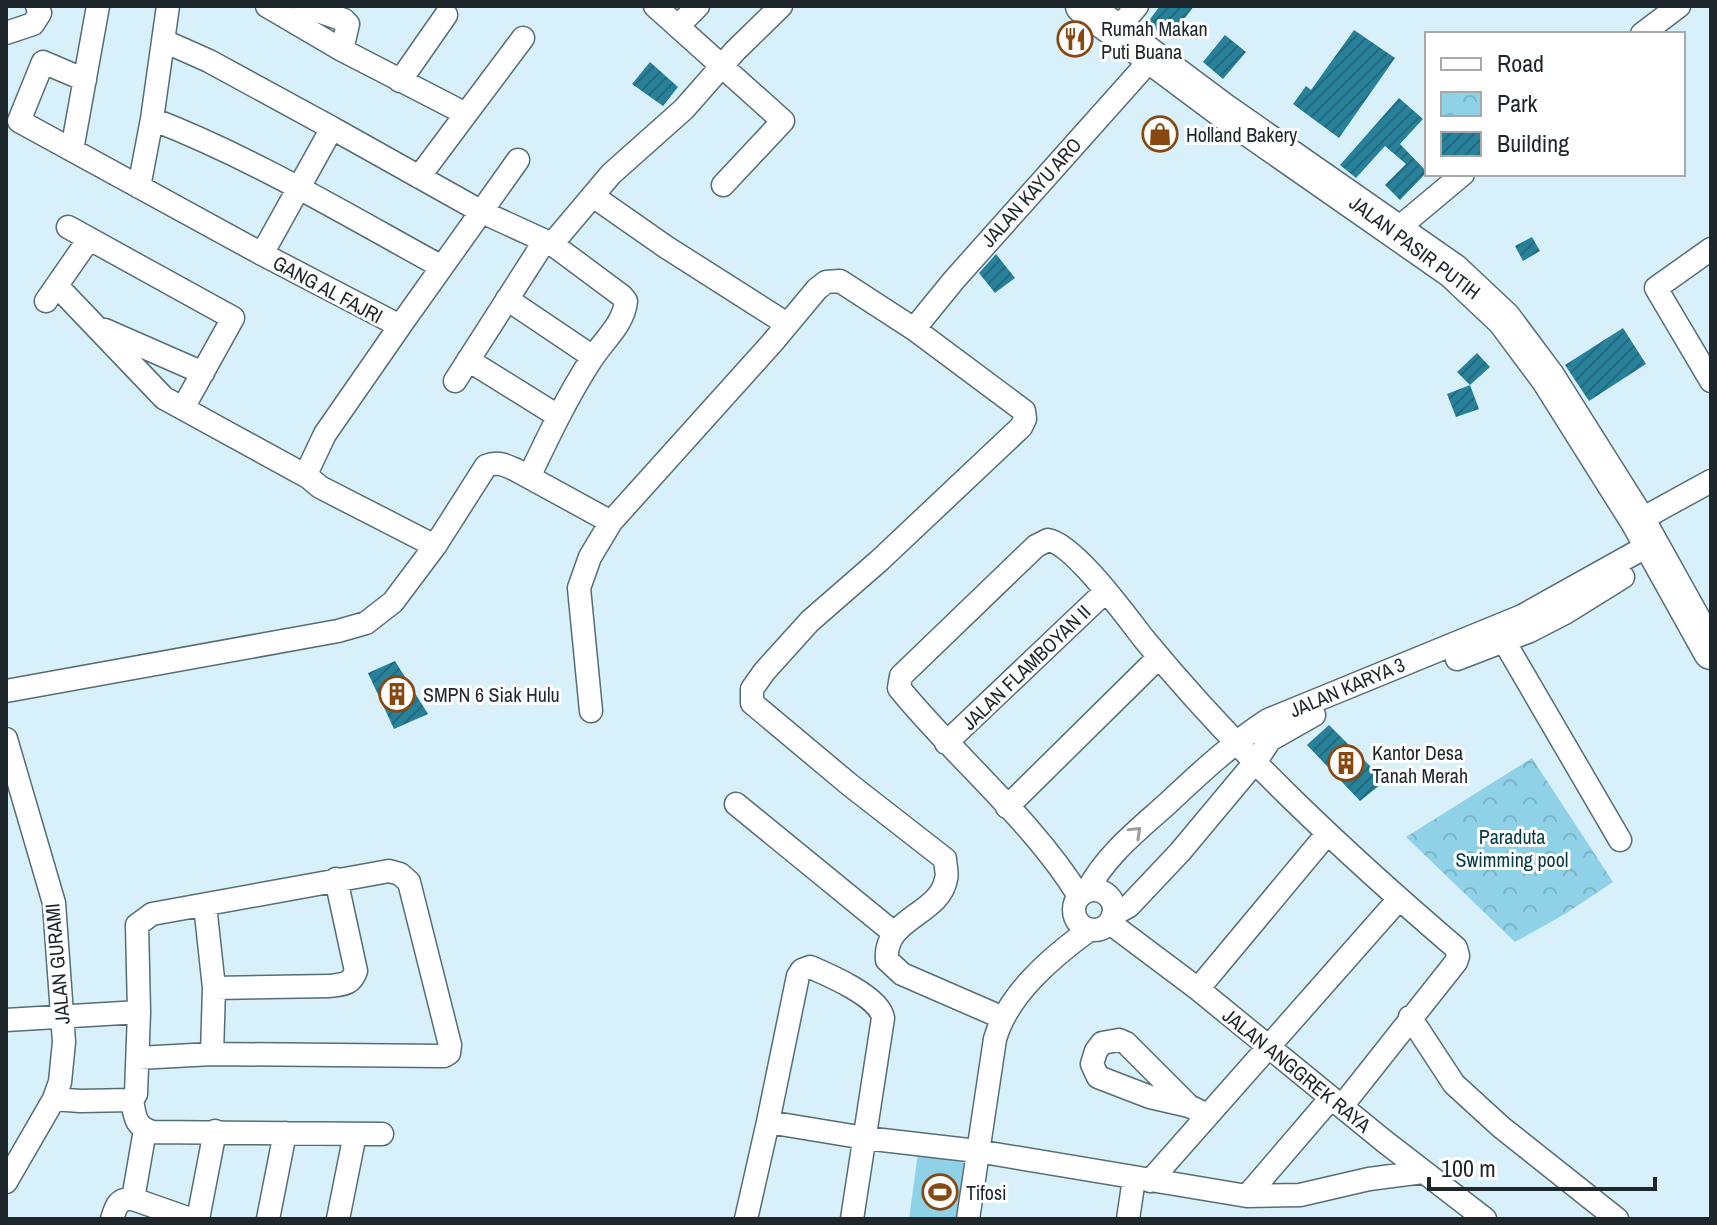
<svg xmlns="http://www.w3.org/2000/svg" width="1717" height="1225" font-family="'Archivo Narrow',sans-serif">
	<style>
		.park { fill: url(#park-crowns) }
		.garden { fill: #8fd2e8 }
		.building { fill: url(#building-hatch) }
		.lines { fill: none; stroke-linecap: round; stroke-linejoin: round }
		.minor-casing { stroke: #576d75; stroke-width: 25 }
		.highway-casing { stroke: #576d75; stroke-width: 37 }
		.minor { stroke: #fff; stroke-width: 22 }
		.highway { stroke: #fff; stroke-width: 34 }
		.oneway { stroke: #9a9ea0 }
		.labels { text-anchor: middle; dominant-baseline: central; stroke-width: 6; stroke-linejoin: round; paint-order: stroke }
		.poi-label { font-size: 20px; fill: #1e272b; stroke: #fff; text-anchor: start }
		.street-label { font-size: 20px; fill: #1e272b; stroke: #fff }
		.park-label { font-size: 20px; fill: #043a48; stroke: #fff }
	</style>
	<defs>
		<pattern id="park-crowns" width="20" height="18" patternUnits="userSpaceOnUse" patternTransform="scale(2)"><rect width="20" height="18" fill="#8fd2e8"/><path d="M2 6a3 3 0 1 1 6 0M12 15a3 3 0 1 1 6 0" fill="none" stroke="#7bb4c7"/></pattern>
		<pattern id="building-hatch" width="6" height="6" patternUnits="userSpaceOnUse" patternTransform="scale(2)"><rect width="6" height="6" fill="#27819a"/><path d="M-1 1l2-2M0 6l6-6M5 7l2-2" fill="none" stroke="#216a7e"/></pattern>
	</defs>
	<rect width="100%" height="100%" fill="#d8f0f9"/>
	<path class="park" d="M1532 758 1613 882 1565 914 1515 942 1406 837Z"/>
	<path class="garden" d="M918 1153 970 1164 964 1219H909Z"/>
	<path class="building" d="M1160 6H1194L1169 39 1147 23Z
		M1354 30 1395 58 1339 138 1293 104 1306 86 1311 90Z
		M1225 35 1246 52 1223 79 1203 62Z
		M650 62 678 87 663 106 632 84Z
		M1399 98 1423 119 1400 144 1427 172 1400 200 1385 185 1406 164 1385 146 1356 178 1340 165Z
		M1532 237 1540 251 1523 261 1515 246Z
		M996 254 1015 278 995 293 979 273Z
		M1623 328 1646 364 1589 401 1565 365Z
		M1477 353 1490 367 1470 385 1457 372Z
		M1470 385 1479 409 1456 417 1447 394Z
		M395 661 428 714 394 729 368 673Z
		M1329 725 1385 781 1360 801 1307 745Z"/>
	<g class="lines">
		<defs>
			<path id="minor" d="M267 6 342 50 466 114 419 177
				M304 6 344 20 348 24 342 50
				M655 6 783 121 723 185
				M678 26 698 6
				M1116 31 1137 6
				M6 33 33 24 40 13 37 6
				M1642 34 1679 6
				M164 41 209 61 332 128
				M85 80 43 62 19 121 262 254
				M400 81 446 15
				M466 114 523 38
				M152 119C253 158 347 215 442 267
				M72 150 98 6
				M518 160 400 326 262 254 332 128 482 212 552 244 611 174 684 109 735 51 781 6
				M139 187 152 119 168 6
				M593 196 666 247 787 324
				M68 227 233 318 183 408
				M1396 230 1463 174
				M1711 249 1656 288 1711 381
				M57 286 164 398 308 477
				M507 299 593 357
				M46 301 89 239
				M400 326 325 434 307 472 308 477 320 487 435 546
				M914 329 954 280 1152 58
				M105 330 203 373
				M468 360 558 416
				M455 381 544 242
				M529 477C548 437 567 397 591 360 603 341 624 324 626 301L622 296 552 244
				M1638 521 1711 481
				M1504 641 1620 840
				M1457 659 1530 631 1565 613 1623 577
				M6 691 338 631 366 623 393 602 435 546 486 466C498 461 505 465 516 470L611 522 772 343 817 289 826 282 840 281 914 329 1024 411 1025 419 1021 427 880 560 810 621 764 672 752 689V703L850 785 945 859C945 865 948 873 946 879 940 915 883 918 887 960L902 974 1001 1017
				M591 711 579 588 590 557 611 522
				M6 739 54 903 64 1042 60 1082 54 1099 6 1182
				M946 743 1106 591
				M736 804 894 933
				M1007 807 1159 657
				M1074 910a20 20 0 1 1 40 0a20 20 0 1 1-40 0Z
				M1087 891C1106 855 1137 831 1167 804 1200 773 1231 744 1268 720L1522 616 1651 544
				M1079 896C1033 821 955 757 899 688L901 676 1036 546 1048 540C1074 544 1126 616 1144 639 1237 752 1345 853 1456 948L1458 956 1456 962 1342 1106
				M205 905 214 988 212 1054
				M1113 915 1129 906 1180 852 1256 761 1270 740 1314 715
				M1110 923 1198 989 1384 1141 1485 1219
				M214 988 330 986C343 984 351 985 356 971L336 879
				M1198 989 1327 834
				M1410 1017 1454 1084 1501 1127 1617 1219
				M6 1020 139 1012 136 1094 132 1100 80 1101 54 1099
				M138 1058 212 1054 444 1056 449 1053 450 1045 409 882 400 874 389 871 152 914 137 925 139 1012
				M132 1100C135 1117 135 1127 153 1132L382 1134
				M1189 1106 1150 1097 1098 1077 1092 1064 1096 1051 1102 1043 1119 1040 1126 1043 1189 1106 1207 1115
				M1150 1181 1399 899
				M1247 1196 1331 1098
				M133 1199 145 1130
				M112 1219C116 1206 118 1198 133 1199L190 1219
				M198 1219 215 1131
				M268 1219 285 1133
				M338 1219 355 1134
				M746 1219 768 1122
				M852 1219 883 1018C880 997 829 975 810 967L802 970 798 976 768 1122 865 1138 977 1151 1247 1196 1300 1195 1369 1179 1423 1172
				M968 1219 995 1039C1008 994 1052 957 1089 930
				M1128 1219 1134 1179"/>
			<path id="highway" d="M1083 6 1225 112 1453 271 1504 319 1548 378 1638 521 1711 652"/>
		</defs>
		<use href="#minor" class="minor-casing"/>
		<use href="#highway" class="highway-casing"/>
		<use href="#minor" class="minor"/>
		<use href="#highway" class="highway"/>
	</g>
	<defs><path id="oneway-chevron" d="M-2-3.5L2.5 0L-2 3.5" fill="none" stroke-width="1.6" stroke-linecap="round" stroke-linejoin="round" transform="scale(2)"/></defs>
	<use class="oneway" href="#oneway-chevron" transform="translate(1136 832) rotate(-44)"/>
	<defs>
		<symbol id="restaurant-ring" viewBox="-11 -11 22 22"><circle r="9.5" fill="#fff" stroke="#884811" stroke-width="1.5"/><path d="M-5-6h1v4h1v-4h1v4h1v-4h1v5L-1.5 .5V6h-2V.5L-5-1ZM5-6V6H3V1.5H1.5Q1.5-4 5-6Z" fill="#884811"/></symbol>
		<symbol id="shop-ring" viewBox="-11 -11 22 22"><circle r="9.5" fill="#fff" stroke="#884811" stroke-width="1.5"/><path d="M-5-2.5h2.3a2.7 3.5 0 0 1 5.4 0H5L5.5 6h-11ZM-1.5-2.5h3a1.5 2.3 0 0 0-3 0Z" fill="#884811"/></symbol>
		<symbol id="building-ring" viewBox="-11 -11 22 22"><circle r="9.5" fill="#fff" stroke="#884811" stroke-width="1.5"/><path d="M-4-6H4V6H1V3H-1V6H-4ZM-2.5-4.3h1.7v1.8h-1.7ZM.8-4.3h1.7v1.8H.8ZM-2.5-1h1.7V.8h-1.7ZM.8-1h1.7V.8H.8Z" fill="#884811"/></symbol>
		<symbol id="stadium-ring" viewBox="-11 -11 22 22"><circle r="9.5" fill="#fff" stroke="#884811" stroke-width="1.5"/><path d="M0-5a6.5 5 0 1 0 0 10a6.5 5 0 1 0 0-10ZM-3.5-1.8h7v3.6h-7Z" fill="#884811"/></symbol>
	</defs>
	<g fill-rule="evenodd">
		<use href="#restaurant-ring" x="1055" y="19" width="40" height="40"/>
		<use href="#shop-ring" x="1140" y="114" width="40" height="40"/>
		<use href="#building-ring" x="377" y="674" width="40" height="40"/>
		<use href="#building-ring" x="1326" y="743" width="40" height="40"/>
		<use href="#stadium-ring" x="920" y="1172" width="40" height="40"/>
	</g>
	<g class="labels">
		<g class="poi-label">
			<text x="1101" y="28">Rumah Makan<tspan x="1101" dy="23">Puti Buana</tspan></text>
			<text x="1186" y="134">Holland Bakery</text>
			<text x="423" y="694">SMPN 6 Siak Hulu</text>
			<text x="1372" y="752">Kantor Desa<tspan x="1372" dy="23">Tanah Merah</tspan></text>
			<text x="966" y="1192">Tifosi</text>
		</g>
		<g class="street-label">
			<text transform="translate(1031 192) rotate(-48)">JALAN KAYU ARO</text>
			<text transform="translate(1415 247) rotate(37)">JALAN PASIR PUTIH</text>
			<text transform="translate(328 289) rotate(28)">GANG AL FAJRI</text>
			<text transform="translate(1026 667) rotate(-44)">JALAN FLAMBOYAN II</text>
			<text transform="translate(1347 687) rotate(-23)">JALAN KARYA 3</text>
			<text transform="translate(57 964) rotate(-95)">JALAN GURAMI</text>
			<text transform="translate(1297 1070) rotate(39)">JALAN ANGGREK RAYA</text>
		</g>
		<g class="park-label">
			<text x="1512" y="836">Paraduta<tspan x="1512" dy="23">Swimming pool</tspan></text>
		</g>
	</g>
	<rect width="1717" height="1225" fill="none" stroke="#1e272b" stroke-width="16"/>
	<rect x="1425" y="32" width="260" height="144" fill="#ffffff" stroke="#a5a9aa" stroke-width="2"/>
	<rect x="1441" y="58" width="40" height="12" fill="#ffffff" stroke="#a5a9aa" stroke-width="2"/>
	<text x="1497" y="72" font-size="24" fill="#1e272b">Road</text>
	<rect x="1441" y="92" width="40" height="24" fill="url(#park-crowns)" stroke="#a5a9aa" stroke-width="2"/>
	<text x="1497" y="112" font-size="24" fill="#1e272b">Park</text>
	<rect x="1441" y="132" width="40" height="24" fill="url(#building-hatch)" stroke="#a5a9aa" stroke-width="2"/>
	<text x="1497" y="152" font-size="24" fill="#1e272b">Building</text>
	<path d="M1429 1177v12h226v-12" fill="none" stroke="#1e272b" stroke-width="4"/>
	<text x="1441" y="1177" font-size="24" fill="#1e272b" stroke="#ffffff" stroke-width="6" paint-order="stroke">100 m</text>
</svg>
